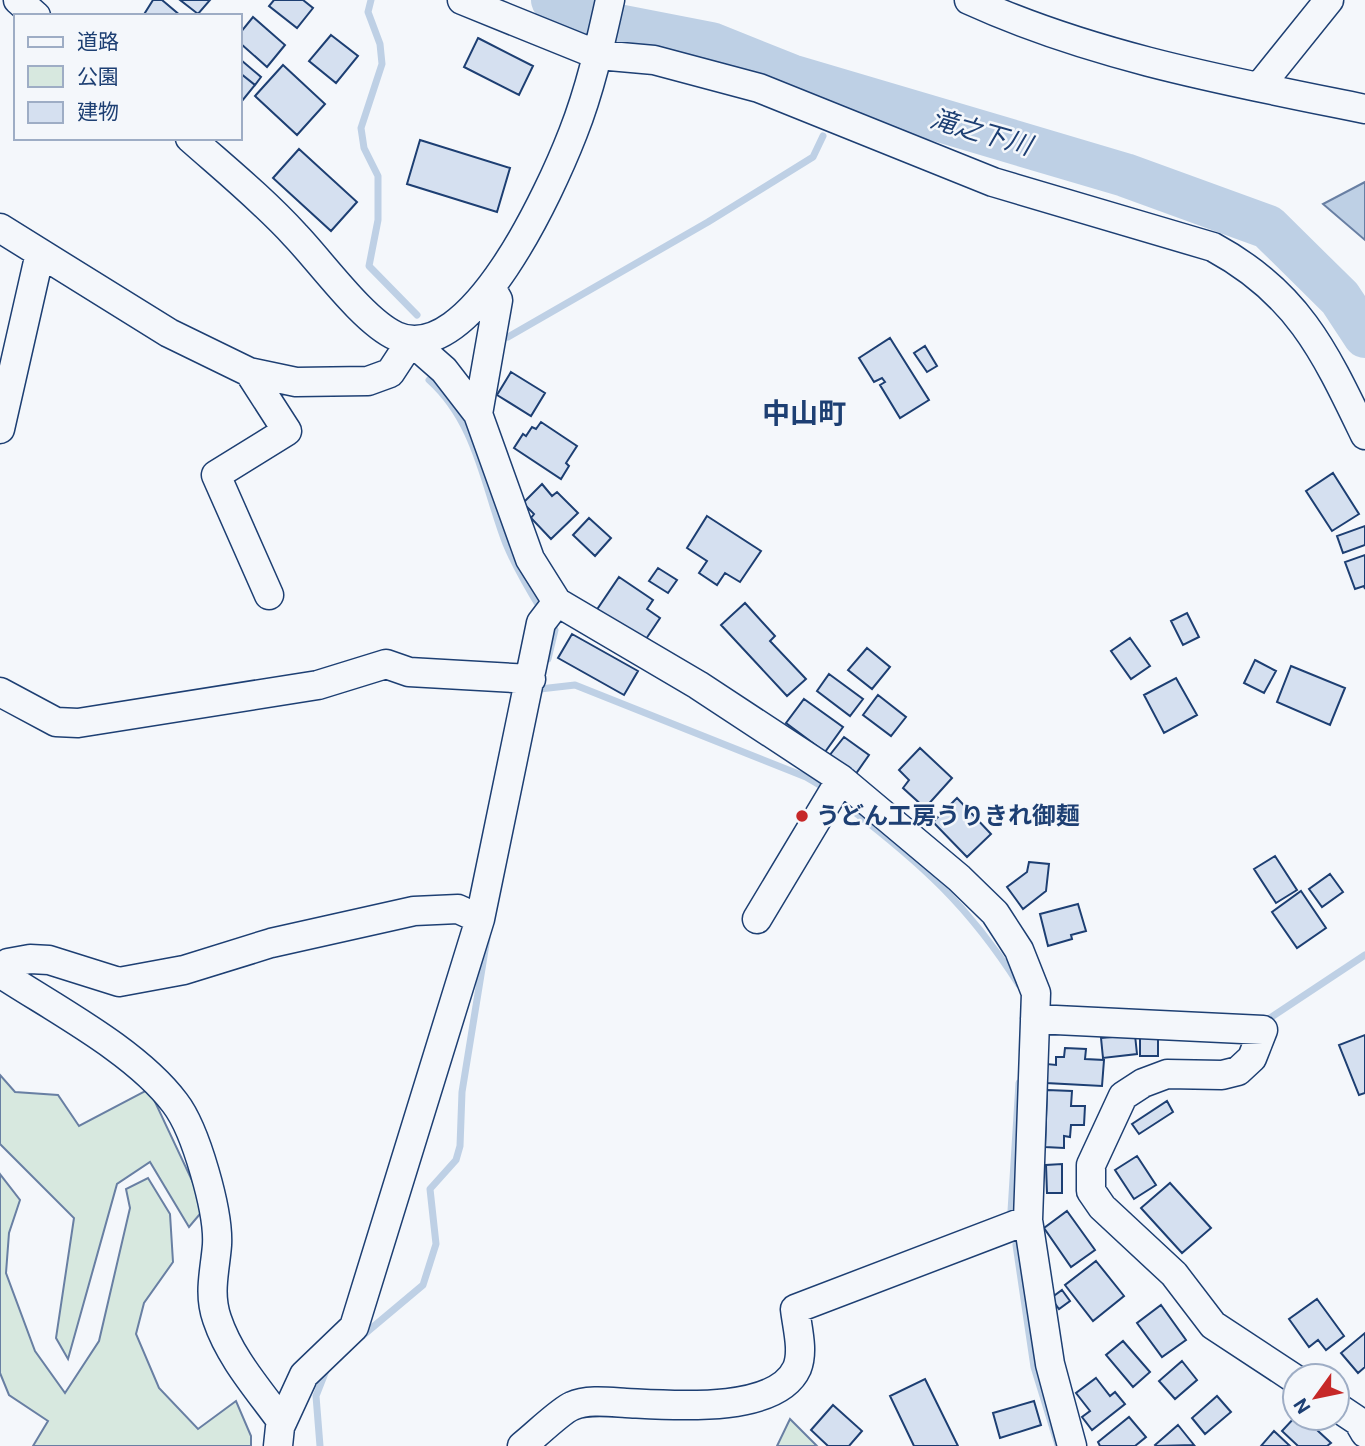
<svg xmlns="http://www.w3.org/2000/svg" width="1365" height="1446" font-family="Roboto,'Noto Sans JP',sans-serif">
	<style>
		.green { fill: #d7e8df; stroke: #687fa3; stroke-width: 2 }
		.water { fill: #bed0e5; stroke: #687fa3; stroke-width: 2 }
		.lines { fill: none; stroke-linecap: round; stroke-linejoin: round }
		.stream { stroke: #bed0e5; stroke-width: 7 }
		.river { stroke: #bed0e5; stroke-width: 44 }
		.building { fill: #d5e0f0; stroke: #1d3f73; stroke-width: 2 }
		.minor-casing { stroke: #1d3f73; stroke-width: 31 }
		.minor { stroke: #f4f7fb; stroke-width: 28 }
		.poi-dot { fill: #c62828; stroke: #f4f7fb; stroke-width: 2.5 }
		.labels { text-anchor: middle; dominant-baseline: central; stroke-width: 5; stroke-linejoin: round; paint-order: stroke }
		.poi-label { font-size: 24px; font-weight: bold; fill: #1d3f73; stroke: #f4f7fb; text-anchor: start }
		.water-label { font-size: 26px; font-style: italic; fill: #1d3f73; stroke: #f4f7fb }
		.quarter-label { font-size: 28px; font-weight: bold; fill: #1d3f73; stroke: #f4f7fb }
	</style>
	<rect width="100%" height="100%" fill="#f4f7fb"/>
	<path class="green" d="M0 1075 15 1092 58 1095 79 1126 149 1089 205 1208 189 1227 150 1162 117 1184 68 1359 56 1338 74 1218 0 1144Z
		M0 1174 20 1200 9 1233 6 1273 35 1351 65 1393 99 1341 130 1208 126 1189 148 1178 170 1214 173 1262 144 1303 136 1334 159 1388 198 1429 236 1401 251 1436V1446H33L48 1421 9 1395 0 1373Z
		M790 1419 817 1446H777Z"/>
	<path class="water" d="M1365 182V240L1323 204Z"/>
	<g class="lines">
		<path class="stream" d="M371 0 368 12 380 44 382 64 361 128 364 148 378 176V220L369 266 417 315
			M840 99 844 92
			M508 337 708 222 813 157 823 136
			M429 380C477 423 484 487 506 544 516 568 529 590 542 611
			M548 659 555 630 549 621
			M540 689 575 685 806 777 823 787
			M848 807C921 863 969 906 1019 985
			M1267 1020 1365 955
			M1011 1211 1019 1083
			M1016 1245 1034 1367 1058 1445
			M361 1337 423 1285 436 1244 430 1189 456 1160 460 1146 462 1092 487 938
			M320 1446 316 1396 327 1368"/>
		<path class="river" d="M553 0 587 20 711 44 791 76 1125 175 1268 227 1340 298 1365 336"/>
	</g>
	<path class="building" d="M153 0H162L181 16H143Z
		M180 0H210L198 14Z
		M274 0H303L313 8 297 28 269 6Z
		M253 17 285 45 267 67 240 43V33Z
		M331 35 358 56 336 83 309 61Z
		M478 38 533 66 519 95 464 67Z
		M241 60 261 77 255 85 240 73Z
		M283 65 325 104 297 135 255 96Z
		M240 73 255 85 242 101 240 99Z
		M420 140 510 168 497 212 407 184Z
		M299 149 357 202 331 231 273 178Z
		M890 338 929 400 900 418 880 385 885 382 882 378 874 382 859 358Z
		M925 346 937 366 927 372 914 353Z
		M511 372 545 393 531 416 497 395Z
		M541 422 577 446 566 463 569 466 561 479 514 448 523 434 526 436 532 427 536 429Z
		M1333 473 1359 514 1332 531 1306 491Z
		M542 484 552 496 557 492 578 513 551 539 531 518 534 514 523 503Z
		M707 516 761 551 740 582 725 573 717 585 699 573 707 561 687 548Z
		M589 518 611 538 595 556 573 535Z
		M1365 526V545L1343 553 1337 536Z
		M1365 555V589L1364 586 1355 589 1345 562Z
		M658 568 677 580 668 593 649 581Z
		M619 577 653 600 647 609 660 618 644 642 596 611Z
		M745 603 775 636 770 641 806 679 787 696 721 625Z
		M1187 613 1199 637 1183 645 1171 621Z
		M572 634 638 671 624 695 558 658Z
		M1130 638 1150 666 1131 679 1111 651Z
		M867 648 890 667 872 689 848 670Z
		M1255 660 1276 671 1264 693 1244 683Z
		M1291 666 1345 688 1330 725 1277 702Z
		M829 674 863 699 850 716 817 691Z
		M1176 678 1197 715 1164 733 1144 695Z
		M878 695 906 717 891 736 863 715Z
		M804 699 843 727 825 752 786 723Z
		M844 737 869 755 855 775 829 756Z
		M920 748 952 778 925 808 903 788 909 780 899 770Z
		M957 798 991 834 967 857 933 822Z
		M1275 856 1297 890 1276 903 1254 869Z
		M1029 862 1049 864 1046 891 1023 909 1007 887 1027 872Z
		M1330 874 1343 892 1322 907 1309 889Z
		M1301 891 1326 928 1297 948 1272 912Z
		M1078 904 1086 931 1071 935 1072 939 1048 946 1040 914Z
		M1158 1033V1056H1140V1034Z
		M1135 1035 1137 1054 1103 1058 1101 1038Z
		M1365 1035V1093L1359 1095 1339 1045Z
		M1065 1048 1086 1049 1085 1059 1104 1060 1102 1086 1046 1083 1047 1064 1056 1065V1057H1064Z
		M1047 1090 1072 1091 1071 1106H1085L1084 1125H1071L1070 1137 1064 1136V1148L1045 1147Z
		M1167 1101 1173 1112 1139 1134 1132 1124Z
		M1137 1156 1156 1185 1134 1199 1115 1170Z
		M1062 1164V1193H1047L1046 1165Z
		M1170 1183 1211 1228 1182 1253 1141 1208Z
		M1067 1211 1095 1250 1071 1267 1044 1228Z
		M1096 1261 1124 1296 1093 1321 1065 1285Z
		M1062 1290 1070 1301 1059 1309 1051 1298Z
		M1317 1299 1344 1336 1326 1350 1318 1340 1309 1347 1289 1319Z
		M1161 1305 1186 1340 1162 1357 1137 1323Z
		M1365 1333V1367L1358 1373 1341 1353Z
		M1123 1341 1150 1372 1133 1387 1106 1355Z
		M1182 1361 1197 1380 1175 1399 1159 1381Z
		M1096 1378 1110 1396 1115 1392 1125 1404 1092 1430 1082 1417 1090 1411 1076 1393Z
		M925 1379 958 1446H914L890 1396Z
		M1217 1396 1231 1412 1205 1434 1192 1418Z
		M1034 1401 1041 1425 1000 1438 993 1413Z
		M833 1405 862 1431 849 1446H828L811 1430Z
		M1129 1417 1146 1437 1135 1446H1100L1098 1442Z
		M1295 1417 1304 1418 1331 1443 1327 1446H1298L1282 1431Z
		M1178 1425 1194 1445 1156 1446 1155 1445Z
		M1274 1431 1290 1446H1261Z"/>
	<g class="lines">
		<defs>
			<path id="minor" d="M18 0 36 16
				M462 0 598 55 654 60 759 88 993 182 1213 247C1298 293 1325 352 1365 435
				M969 0C1094 57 1232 82 1365 109
				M1259 87 1329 0
				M190 138C225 169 263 200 295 235 321 262 363 321 396 336 471 369 552 187 573 133 590 90 600 45 610 0
				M0 228 169 333 249 372 296 382 368 381 390 373 411 341 444 370 478 414 530 559 557 602 698 685 841 779 959 878 995 913 1019 950 1036 993 1028 1220 1050 1364 1072 1446
				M249 372 287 431 216 475 269 595
				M478 414 498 300 492 289
				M0 429 40 253
				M0 692 56 722 78 723 318 685 386 664 409 672 531 679
				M757 919 841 779
				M0 973C55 1009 136 1051 175 1103 196 1130 219 1212 217 1245 215 1271 208 1293 217 1319 230 1358 259 1390 282 1422
				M0 973 8 963 30 959 49 960 119 982 184 970 271 943 414 911 458 909 480 919
				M1035 1019 1263 1030 1252 1058 1238 1071 1222 1075 1167 1074 1143 1083 1123 1096 1091 1165V1191L1102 1207 1174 1274 1213 1325 1295 1379
				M1337 1407 1358 1421 1365 1433
				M278 1446 280 1427 304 1375 354 1327 480 919 541 623 557 602
				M522 1446C535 1436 560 1411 572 1406 587 1399 610 1402 626 1403 668 1405 776 1415 797 1368 804 1351 797 1327 795 1309L1028 1220"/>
		</defs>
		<use href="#minor" class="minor-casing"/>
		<use href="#minor" class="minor"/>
	</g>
	<circle class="poi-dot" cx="802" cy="816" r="7"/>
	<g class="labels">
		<g class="poi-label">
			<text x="816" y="816">うどん工房うりきれ御麺</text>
		</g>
		<g class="water-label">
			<text transform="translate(981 132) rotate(16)">滝之下川</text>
		</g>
		<g class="quarter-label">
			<text x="804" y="413">中山町</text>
		</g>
	</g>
	<rect x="14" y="14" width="228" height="126" fill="#f4f7fb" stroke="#9eadc5" stroke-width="2"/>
	<rect x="28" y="37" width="35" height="10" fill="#f4f7fb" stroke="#9eadc5" stroke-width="2"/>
	<text x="77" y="49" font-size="21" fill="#1d3f73">道路</text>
	<rect x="28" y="66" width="35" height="21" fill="#d7e8df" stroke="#9eadc5" stroke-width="2"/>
	<text x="77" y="84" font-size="21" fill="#1d3f73">公園</text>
	<rect x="28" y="102" width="35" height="21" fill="#d5e0f0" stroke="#9eadc5" stroke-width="2"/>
	<text x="77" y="119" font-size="21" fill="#1d3f73">建物</text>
	<g transform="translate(1316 1397) rotate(237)"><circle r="33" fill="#f4f7fb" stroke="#9eadc5" stroke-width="2"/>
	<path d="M0-5L12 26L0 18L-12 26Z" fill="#c62828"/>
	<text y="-10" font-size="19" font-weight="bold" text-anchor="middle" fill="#1d3f73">N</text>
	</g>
</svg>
